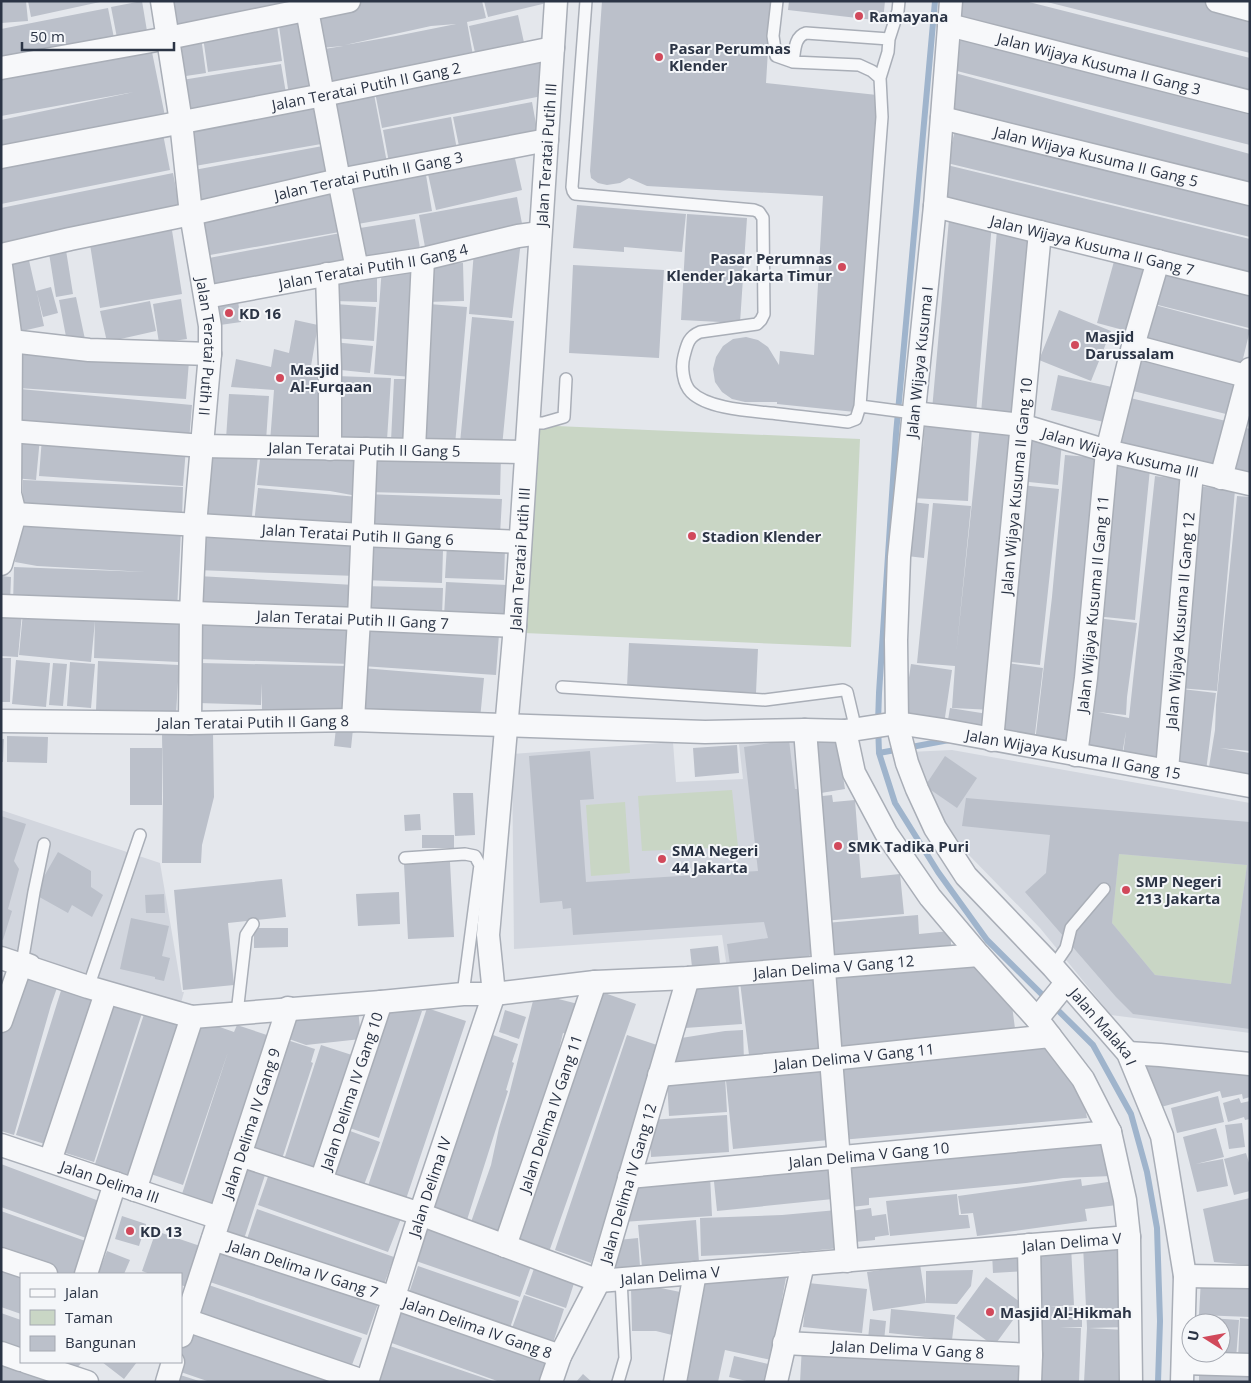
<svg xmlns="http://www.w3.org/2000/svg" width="1251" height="1383" font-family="'Open Sans',sans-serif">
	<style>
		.built { fill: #d2d6de }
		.green { fill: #c9d6c5 }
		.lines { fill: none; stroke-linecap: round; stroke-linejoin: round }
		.stream { stroke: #9fb4cc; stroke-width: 6 }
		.building { fill: #bbc0ca; fill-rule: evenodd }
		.service-casing { stroke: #a9aeb7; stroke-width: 14 }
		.minor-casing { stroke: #a9aeb7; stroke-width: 25 }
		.service { stroke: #f7f8fa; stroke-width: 11 }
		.minor { stroke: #f7f8fa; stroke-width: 22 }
		.poi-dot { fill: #d1495b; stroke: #f4f6f9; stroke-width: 2 }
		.labels { text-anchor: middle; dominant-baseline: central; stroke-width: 4; stroke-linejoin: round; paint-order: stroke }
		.poi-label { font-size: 15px; font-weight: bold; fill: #2b3445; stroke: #f4f6f9; text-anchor: start }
		.street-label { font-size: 15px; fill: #2b3445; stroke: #f4f6f9 }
	</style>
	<rect width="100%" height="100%" fill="#e4e7ec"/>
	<path class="built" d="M797 737 821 967 728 975 722 935 514 949 512 754 673 742 676 782 743 779 739 744Z
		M952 750 1250 803V1033L1111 1015 1040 928 966 852 921 788 909 752Z
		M1 810 160 863 182 992H184L181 1003 1 947Z"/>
	<path class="green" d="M533 425 860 439 851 647 524 633Z
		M732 790 738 847 642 851 638 796Z
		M625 802 630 873 591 876 586 805Z
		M1119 854 1247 865 1231 984 1155 975 1112 923Z"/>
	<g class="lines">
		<path class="stream" d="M935 1 896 434 879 693 878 723 879 753 895 803 938 872 987 940 1093 1045 1131 1114 1147 1172 1157 1228 1160 1321 1158 1382
			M879 753 949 740"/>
	</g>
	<path class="building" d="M1 1H26L28 21 1 23Z
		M28 1H100V2L31 17Z
		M142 1 148 37 118 43 111 7Z
		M167 1H338L172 32Z
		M358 1H482L486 18 467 22 474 61 325 90 318 50 343 46 321 48 315 10ZM456 24 396 36 345 45 431 26Z
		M484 1H551V2L488 17Z
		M602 1H771L766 83 877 95 855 412 777 404V402H745L732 399 722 392 715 382 713 369 716 357 723 346 733 339 746 337 758 340 768 347 779 365 780 351 814 355 823 196 647 186 629 178 620 183 607 185 598 183 591 178 590 171Z
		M789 1H885L883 21 788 10Z
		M960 1H1025L1250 58V95L955 20Z
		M1043 1H1204L1250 13V53Z
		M108 8 115 43 1 65V29Z
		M518 15 525 47 476 57 469 26Z
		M307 22 317 91 289 96 279 26Z
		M277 26 282 61 208 72 203 37Z
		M962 34 1250 107V145L953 70Z
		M201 37 206 73 179 77 174 41Z
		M151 47 166 121 1 155V120L134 92 1 116V75Z
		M540 59 547 95 382 128 374 87Z
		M281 64 287 99 187 115 182 80Z
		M955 73 1250 154V191L946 108Z
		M373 89 388 168 343 177 328 98Z
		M532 102 538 135 460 151 453 117Z
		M321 103 327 143 195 166 189 126Z
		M451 117 458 155 390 168 383 130Z
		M956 126 1250 198V237L947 163Z
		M162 129 170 170 1 204V162Z
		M328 145 335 179 201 205 194 170Z
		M514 154 522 190 436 210 428 174Z
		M947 165 1250 239V278L938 202Z
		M425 169 432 211 352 225 345 183Z
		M173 173 180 210 1 247V208Z
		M338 190 345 231 210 255 202 214Z
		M517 197 523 229 425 247 419 215Z
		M577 205 686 214 682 252 624 247V252L573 248Z
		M687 214 747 218 740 323 681 320Z
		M415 219 421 254 360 265 354 229Z
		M949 219 992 223 976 414 932 410Z
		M171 224 182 294 100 308 89 238Z
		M997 230 1032 233 1015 416 981 413Z
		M346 232 353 268 215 294 209 258Z
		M521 241 512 318 469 314 474 251Z
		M65 244 73 294 56 297 48 247Z
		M1116 254 1146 262 1127 331 1097 323Z
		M28 256 36 291 51 287 58 313 43 317 37 293 44 326 18 332 3 262Z
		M463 263 464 301 425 302 424 264Z
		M573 265 664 270 659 358 569 353Z
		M1160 265 1250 289 1249 328 1150 303Z
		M382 267 421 270 412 377 374 374Z
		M333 274 377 276V302L332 301Z
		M76 297 86 344 68 347 59 300Z
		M181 299 187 339 159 343 153 304Z
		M150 301 156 331 107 342 100 311Z
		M238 301 241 322 220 325 217 303Z
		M335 304 376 307 374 341 333 338Z
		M429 304 467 307 455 445 417 442Z
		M1151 304 1250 330 1241 367 1141 341Z
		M1059 310 1111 331 1091 381 1039 360Z
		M472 317 514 321 502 447 460 443Z
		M295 320 318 325 311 366 327 370 325 444 270 442 274 390 231 387 236 359 271 367 274 349 289 353Z
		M333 342 373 346 370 373 331 369Z
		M20 350 189 361 186 399 18 388Z
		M1134 353 1239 379 1230 415 1125 389Z
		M1058 375 1112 387 1104 422 1051 410Z
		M336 376 391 378 387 440 333 437Z
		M394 379H412L409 442 391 441Z
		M20 389 192 405 189 441 16 425Z
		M229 394 269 396 266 441 226 439Z
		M1122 396 1226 421 1215 469 1111 444Z
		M925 421 972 424 968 501 912 498 915 446 923 447Z
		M980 426 1018 430 993 710 952 708 955 666 917 663 933 503 971 506 956 655Z
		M1243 427 1250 429V474L1233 470Z
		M17 436 40 438 36 480 14 478Z
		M42 438 186 448 183 486 39 476Z
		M1023 438 1062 442 1058 485 1019 481Z
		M213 450 258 455 251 526 206 521Z
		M261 451 360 455 357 496 330 491 257 485Z
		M366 453 501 456 500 495 365 492Z
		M1065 455 1102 458 1074 747 1035 742 1052 597Z
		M1109 464 1150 469 1135 620 1094 616Z
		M1155 476 1188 480 1158 760 1123 755 1126 731 1122 755 1080 747 1097 618 1137 623 1127 697 1126 715 1098 712 1129 718Z
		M23 480 183 487 182 519 22 512Z
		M1021 485 1059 489 1040 665 1002 661Z
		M1196 486 1235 490 1217 691 1178 688Z
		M258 488 358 497 355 532 254 523Z
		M365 494 502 499 500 535 364 530Z
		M1237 496 1250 497V751L1220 748 1250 753 1249 779 1208 773 1215 730 1216 705Z
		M912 502 929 504 924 558 907 556Z
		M20 521 181 531 177 610 13 604 14 567 146 572 37 566 15 562Z
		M199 531 357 538 356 576 197 570Z
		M447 545 505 548 504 580 445 578Z
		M364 547 443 550 442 583 363 580Z
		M1 576 11 577 10 603 1 602Z
		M198 576 354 585 352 617 197 608Z
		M446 582 507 585 505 619 444 616Z
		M363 586 443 588 442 615 362 612Z
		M1 610 22 613 18 657 1 656Z
		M23 612 181 618 179 662 94 658 95 621 91 662 19 655Z
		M201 618 351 623 350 664 199 659Z
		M365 625 499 634 496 675 362 666Z
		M629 643 758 649 756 693 627 687Z
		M1 658H11L10 702H1Z
		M16 660 50 663 46 707 12 704Z
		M98 661 179 665 176 715 96 710Z
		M70 662 95 664 91 708 67 706Z
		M53 663 67 664 63 706 49 705Z
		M200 663 349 666V712L262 711V683L261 705 198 703Z
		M1007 663 1043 668 1034 742 997 737Z
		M911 664 952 670 944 724 903 718Z
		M362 668 484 678 480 719 359 709Z
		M1182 689 1216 693 1206 771 1171 767Z
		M950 708 994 715 991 733 947 726Z
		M336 728 353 729 351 748 334 746Z
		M836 732 845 789 815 794 806 737Z
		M213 733 214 797 202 845 201 863H162L163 797 162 734Z
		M7 736 48 737 47 763 7 762Z
		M1 739H4L3 762H1Z
		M789 740 795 789H800L817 945 803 964 731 971 727 944 768 938 764 922 573 935 571 908 563 909 562 901 540 903 529 756 590 751 594 799 580 800 586 882 758 871 744 747Z
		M737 745 739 773 695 777 693 748Z
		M130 748H162V805H130Z
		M945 756 977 778 957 808 925 786Z
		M453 793H473L475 835 455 836Z
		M832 795 833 802 855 800 861 878 900 874 904 914 823 921 813 797Z
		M966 798 1250 822V1029L1133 1014 1116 997 1025 892 1046 873 1050 835 962 826ZM1119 854 1247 865 1231 984 1155 975 1112 923Z
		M420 814 421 830 405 831 404 815Z
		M1 816 26 824 14 861 19 869 8 909 12 911 3 940 1 939Z
		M422 835H454V848H422Z
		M58 852 91 871V887L103 895 92 917 72 905 68 913 34 894Z
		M450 862 454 937 408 939 404 864Z
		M282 879 286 917 228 923 234 985 183 990 174 890Z
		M399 892 400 924 358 926 356 894Z
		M164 894 165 913H146L145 895Z
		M918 915 919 934 950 931 952 955 829 965 826 923Z
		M131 918 169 926 162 956 170 958 164 981 155 979V977L120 969Z
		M254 928H288V947L254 948Z
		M718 946 721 972 693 976 690 949Z
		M976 959 1011 998 1016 1036 838 1057 827 977Z
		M23 969 59 982 51 1005 14 1135 1 1131V1034L7 1014Z
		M820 972 830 1054 750 1063 740 982Z
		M64 981 99 992 51 1146 16 1135Z
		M738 982 742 1024 685 1028 690 990 702 985Z
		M596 990 636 1004 549 1252 509 1238Z
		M535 993 578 1004 570 1035 563 1033 542 1120 500 1235 470 1225 491 1165 499 1128 509 1095Z
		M106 995 144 1007 94 1162 56 1150Z
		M147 1005 185 1017 133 1177 95 1164Z
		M358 1008 361 1039 306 1045 289 1039 285 1017Z
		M384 1008 422 1011 379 1138 341 1125Z
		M427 1008 466 1021 404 1205 366 1192Z
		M505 1010 526 1017 519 1039 499 1032Z
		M194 1018 234 1032 237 1025 270 1036 215 1205 182 1194 228 1052 183 1185 142 1171Z
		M743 1030 744 1062 668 1065 675 1039 725 1031Z
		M493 1035 518 1044 512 1062 514 1063 506 1090 508 1091 466 1223 433 1213 483 1053 486 1054Z
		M627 1035 663 1047 591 1263 555 1250Z
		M281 1038 315 1049 311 1062 313 1063 281 1162 244 1150Z
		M1053 1042 1080 1080 1087 1118 841 1140 834 1063Z
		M321 1045 355 1056 316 1177 282 1166Z
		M1137 1057 1250 1069V1097L1243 1099 1242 1094 1222 1098 1220 1091 1161 1107Z
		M822 1062 829 1140 733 1149 725 1071Z
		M725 1076 727 1112 669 1116 667 1080Z
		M1218 1096 1224 1122 1177 1133 1171 1108Z
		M1239 1098 1241 1103 1250 1101V1119L1245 1120 1244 1117 1228 1122 1223 1103Z
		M727 1115 729 1152 651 1157 649 1120Z
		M1242 1123 1245 1147 1229 1149 1225 1125Z
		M342 1128 380 1142 361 1193 324 1180Z
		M1216 1128 1224 1157 1196 1164 1223 1159 1228 1186 1197 1192 1183 1137Z
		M1105 1134 1111 1176 1063 1178 1026 1183 869 1198V1205L851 1207 846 1159Z
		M1246 1153 1250 1166V1191L1234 1195 1224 1159Z
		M241 1161 267 1169 243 1242 217 1233Z
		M804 1163 805 1172 830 1169 833 1199 717 1211 713 1172Z
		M1 1164 99 1201 86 1238 1 1207Z
		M271 1168 402 1216 388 1252 258 1205Z
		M710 1175 712 1216 622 1222 636 1184Z
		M1081 1179 1082 1186 1114 1181 1117 1205 1085 1209 1087 1221 977 1236 973 1213 961 1214 958 1196Z
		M957 1194 959 1215H968L970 1228 890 1236 886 1201Z
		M1250 1198V1265L1214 1262 1203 1209Z
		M871 1208 872 1216 886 1214 889 1235 875 1237V1240L855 1242 851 1211Z
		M257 1209 394 1257 382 1290 246 1242Z
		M837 1210 840 1248 809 1251 701 1256 700 1218 782 1215Z
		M1 1211 88 1242 76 1274H57L1 1254Z
		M122 1216 146 1224 139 1246 115 1239Z
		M696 1220 699 1262 642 1267 638 1225Z
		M429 1222 534 1258 520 1297 416 1261Z
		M156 1231 206 1248 192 1289 181 1285V1274H150L142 1271Z
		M638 1238 640 1266 610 1269 618 1240Z
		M1123 1240 1127 1327 1089 1328 1124 1330 1121 1382H1084L1087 1328 1083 1245Z
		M212 1245 379 1301 367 1335 201 1279Z
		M1071 1246 1074 1305 1050 1307H1082V1327H1060L1081 1328 1079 1382H1039V1247Z
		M107 1251 130 1260 124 1274H98Z
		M1024 1252 1025 1271 993 1273 992 1253Z
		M537 1260 577 1274 566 1308 525 1294Z
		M920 1264 926 1303 873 1311 867 1272Z
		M418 1266 519 1301 510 1328 409 1293Z
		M973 1270 971 1286 957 1304 926 1303V1271Z
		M1 1271 21 1278V1314L1 1307Z
		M787 1272 771 1360 725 1350 718 1382H678L702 1277Z
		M986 1277 1024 1305 994 1346 956 1318Z
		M1201 1279 1250 1281V1317L1199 1315Z
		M200 1282 362 1338 349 1373 188 1317Z
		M808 1283 867 1289 862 1333 803 1327Z
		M656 1287 685 1293 676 1336 656 1331H632L631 1288Z
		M524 1295 564 1309 552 1346 511 1331Z
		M402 1304 552 1357 543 1382H500L389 1342Z
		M891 1309 955 1315 952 1340 889 1333Z
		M1 1313 21 1320V1355L1 1348Z
		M1210 1318 1239 1320 1236 1359 1221 1353V1323H1209Z
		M1240 1318 1250 1319V1358H1238Z
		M870 1319 886 1321 884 1341 868 1339Z
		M186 1328 349 1382H210L172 1369 181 1362V1341Z
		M390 1346 493 1381V1382H378Z
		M802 1346 1029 1356 1028 1382H800Z
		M734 1356 768 1364 764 1382H751L729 1377Z
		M1 1359 70 1382H1Z
		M66 1362H82L76 1369Z
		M102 1362H137L124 1379Z
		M1199 1365 1250 1367V1382H1199Z
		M171 1372 199 1381V1382H168Z
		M583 1374 592 1382H576Z"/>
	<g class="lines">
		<defs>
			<path id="service" d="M586 1 572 187 573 191 575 194 754 210 759 212 763 218 764 314 761 320 757 324 700 332C688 337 687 345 684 356 681 367 683 384 691 392 709 410 755 411 779 414 802 417 825 419 848 422L856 419 860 406
				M777 1 773 36 776 56 793 62 859 65 872 71 880 78 882 117 860 406 913 413
				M793 62C795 51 794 37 806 33L889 39
				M880 78 888 52 889 39 898 11 899 1
				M528 423H543L564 417 566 379
				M562 687 765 700 843 690 847 692 856 730
				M405 858 465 854 475 856 480 865 463 994
				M33 961 23 957 34 892 44 844
				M1053 967 1066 948 1071 928 1104 889
				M91 979 140 835
				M237 1013 246 935 253 924
				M618 1382 625 1358 621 1279"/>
			<g id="minor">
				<path id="s1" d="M162 1 181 122 191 214 210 326V354L195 525 191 613 190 723"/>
				<path id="s2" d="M951 1 935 206 899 557 896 640 897 723 907 763 917 789 935 828 966 876 1053 967 1128 1053 1162 1136 1185 1276 1182 1382"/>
				<path d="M1217 1 1250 10"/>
				<path d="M307 10 339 180 357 269"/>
				<path id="s3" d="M949 25 1250 102"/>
				<path d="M1 68 168 38 349 1"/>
				<path id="s4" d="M942 118 1250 194"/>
				<path id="s5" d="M1 157 323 95 553 48"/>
				<path id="s6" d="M935 206 1250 284"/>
				<path id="s7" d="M1 255 70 239 191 214 339 180 547 140"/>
				<path d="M1 266 11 341 10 494 15 514 1 564"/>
				<path d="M327 274 330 367V449"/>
				<path id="s8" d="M206 297 357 269 423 259 518 236 540 233"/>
				<path d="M1 343 11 341 89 350 210 354"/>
				<path d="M1133 346 1250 377"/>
				<path id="s9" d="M913 413 1021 425 1107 451 1250 484"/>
				<path id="s10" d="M10 431 203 446 526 452"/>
				<path d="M414 449 423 259"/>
				<path d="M1221 478 1250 369"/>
				<path id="s11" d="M1 510 15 514 362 535 520 542"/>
				<path id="s12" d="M1 606 359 619 515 626"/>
				<path d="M353 720 359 619 366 449"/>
				<path id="s13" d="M1 721 190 723 353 720 705 732 805 730 845 731 897 723 943 730 1250 786"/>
				<path d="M805 730 847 1261"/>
				<path d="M845 731 854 773 886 833 930 897 979 955 1037 1019 1083 1079 1110 1132 1125 1200 1129 1237 1131 1382"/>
				<path id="s14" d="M992 740 1040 232"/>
				<path id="s15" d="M1076 755 1086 678 1107 451 1133 346 1158 261"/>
				<path id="s16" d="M1167 770 1192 472"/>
				<path id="s17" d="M1 958 88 987 192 1017 381 1002 463 994H494L595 982 688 978 979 955"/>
				<path d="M1037 1019 1066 983"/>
				<path d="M1 1021 21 964"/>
				<path d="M1128 1053 1160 1055 1250 1064"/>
				<path id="s18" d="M659 1075 831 1059 1050 1036"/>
				<path id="s19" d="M1 1145 219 1218"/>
				<path id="s20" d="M240 1155 420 1214 599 1281 1129 1237"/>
				<path d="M50 1161 106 993"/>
				<path id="s21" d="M629 1177 1110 1132"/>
				<path id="s22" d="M321 1181 381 1002"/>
				<path d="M135 1190 192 1017"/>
				<path id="s23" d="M213 1239 394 1298 560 1356"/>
				<path d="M1029 1245 1031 1355 1030 1382"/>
				<path id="s24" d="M505 1246 595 982"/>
				<path d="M1 1259 46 1274"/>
				<path d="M86 1274 115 1183"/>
				<path d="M1185 1276 1250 1277"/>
				<path d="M186 1319 192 1322 366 1382"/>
				<path id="s25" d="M181 1336 288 1008"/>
				<path id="s26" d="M784 1343 1031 1355"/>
				<path d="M1 1353 21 1360"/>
				<path d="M27 1362 87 1382"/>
				<path d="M1183 1363 1250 1365"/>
				<path d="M167 1382 173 1362"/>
				<path id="s27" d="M367 1382 420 1214 494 994 488 935 515 626 556 1"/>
				<path id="s28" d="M551 1382 560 1356 599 1281 688 978"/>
				<path d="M675 1382 695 1273"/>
				<path d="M776 1382 803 1264"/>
			</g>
		</defs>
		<use href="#service" class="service-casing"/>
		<use href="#minor" class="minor-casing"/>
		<use href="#service" class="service"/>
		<use href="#minor" class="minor"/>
	</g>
	<g class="poi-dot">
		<circle cx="859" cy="16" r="5"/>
		<circle cx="659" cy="57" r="5"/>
		<circle cx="842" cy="267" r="5"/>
		<circle cx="229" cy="313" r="5"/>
		<circle cx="1075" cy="345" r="5"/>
		<circle cx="280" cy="378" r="5"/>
		<circle cx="692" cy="536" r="5"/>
		<circle cx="838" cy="846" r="5"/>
		<circle cx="662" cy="859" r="5"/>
		<circle cx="1126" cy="890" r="5"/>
		<circle cx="130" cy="1231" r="5"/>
		<circle cx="990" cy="1312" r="5"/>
	</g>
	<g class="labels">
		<g class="poi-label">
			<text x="869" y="16">Ramayana</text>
			<text x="669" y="48">Pasar Perumnas<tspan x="669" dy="17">Klender</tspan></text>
			<text x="832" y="258" text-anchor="end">Pasar Perumnas<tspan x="832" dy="17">Klender Jakarta Timur</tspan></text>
			<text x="239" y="313">KD 16</text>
			<text x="1085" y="336">Masjid<tspan x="1085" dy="17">Darussalam</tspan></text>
			<text x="290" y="369">Masjid<tspan x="290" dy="17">Al-Furqaan</tspan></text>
			<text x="702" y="536">Stadion Klender</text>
			<text x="848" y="846">SMK Tadika Puri</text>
			<text x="672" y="850">SMA Negeri<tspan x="672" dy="17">44 Jakarta</tspan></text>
			<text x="1136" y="881">SMP Negeri<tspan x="1136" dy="17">213 Jakarta</tspan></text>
			<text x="140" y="1231">KD 13</text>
			<text x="1000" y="1312">Masjid Al-Hikmah</text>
		</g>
		<g class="street-label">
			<text stroke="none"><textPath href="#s3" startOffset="155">Jalan Wijaya Kusuma II Gang 3</textPath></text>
			<text stroke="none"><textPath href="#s5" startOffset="372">Jalan Teratai Putih II Gang 2</textPath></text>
			<text stroke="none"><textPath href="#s27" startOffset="1250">Jalan Teratai Putih III</textPath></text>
			<text stroke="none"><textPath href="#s4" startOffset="159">Jalan Wijaya Kusuma II Gang 5</textPath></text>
			<text stroke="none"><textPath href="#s7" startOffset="376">Jalan Teratai Putih II Gang 3</textPath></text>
			<text stroke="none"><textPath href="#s6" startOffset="162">Jalan Wijaya Kusuma II Gang 7</textPath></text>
			<text stroke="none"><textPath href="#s8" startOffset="170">Jalan Teratai Putih II Gang 4</textPath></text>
			<text stroke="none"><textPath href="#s1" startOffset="349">Jalan Teratai Putih II</textPath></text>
			<text transform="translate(919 362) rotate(-84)">Jalan Wijaya Kusuma I</text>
			<text stroke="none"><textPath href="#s10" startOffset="355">Jalan Teratai Putih II Gang 5</textPath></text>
			<text stroke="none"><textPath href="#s9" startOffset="212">Jalan Wijaya Kusuma III</textPath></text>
			<text stroke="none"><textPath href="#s14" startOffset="255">Jalan Wijaya Kusuma II Gang 10</textPath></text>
			<text stroke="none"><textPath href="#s11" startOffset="358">Jalan Teratai Putih II Gang 6</textPath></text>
			<text stroke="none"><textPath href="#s27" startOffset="845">Jalan Teratai Putih III</textPath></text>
			<text stroke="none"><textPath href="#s15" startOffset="152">Jalan Wijaya Kusuma II Gang 11</textPath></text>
			<text stroke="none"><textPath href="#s12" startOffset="352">Jalan Teratai Putih II Gang 7</textPath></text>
			<text stroke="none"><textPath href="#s16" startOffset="150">Jalan Wijaya Kusuma II Gang 12</textPath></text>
			<text stroke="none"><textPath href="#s13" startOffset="252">Jalan Teratai Putih II Gang 8</textPath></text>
			<text stroke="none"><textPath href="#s13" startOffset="1076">Jalan Wijaya Kusuma II Gang 15</textPath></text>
			<text stroke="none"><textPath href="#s17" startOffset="844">Jalan Delima V Gang 12</textPath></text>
			<text stroke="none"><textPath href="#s2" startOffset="1098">Jalan Malaka I</textPath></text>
			<text stroke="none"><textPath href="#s18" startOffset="196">Jalan Delima V Gang 11</textPath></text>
			<text stroke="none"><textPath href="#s22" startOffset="95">Jalan Delima IV Gang 10</textPath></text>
			<text stroke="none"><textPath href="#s24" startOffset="140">Jalan Delima IV Gang 11</textPath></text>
			<text stroke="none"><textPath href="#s25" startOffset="224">Jalan Delima IV Gang 9</textPath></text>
			<text stroke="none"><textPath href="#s21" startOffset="241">Jalan Delima V Gang 10</textPath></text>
			<text stroke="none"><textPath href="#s19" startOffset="115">Jalan Delima III</textPath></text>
			<text stroke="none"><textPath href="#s28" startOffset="214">Jalan Delima IV Gang 12</textPath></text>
			<text stroke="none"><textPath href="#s27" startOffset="205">Jalan Delima IV</textPath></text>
			<text stroke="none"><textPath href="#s20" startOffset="855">Jalan Delima V</textPath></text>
			<text stroke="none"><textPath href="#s23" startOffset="95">Jalan Delima IV Gang 7</textPath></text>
			<text stroke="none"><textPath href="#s20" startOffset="452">Jalan Delima V</textPath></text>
			<text stroke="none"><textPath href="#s23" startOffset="279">Jalan Delima IV Gang 8</textPath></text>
			<text stroke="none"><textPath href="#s26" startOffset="124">Jalan Delima V Gang 8</textPath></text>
		</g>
	</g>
	<rect width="1251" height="1383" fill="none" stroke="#2b3445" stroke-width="5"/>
	<rect x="20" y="1273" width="162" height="90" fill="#f4f6f9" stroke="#a4a8b1"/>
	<rect x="30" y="1289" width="25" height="8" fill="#f7f8fa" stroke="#a4a8b1"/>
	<text x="65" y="1298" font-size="15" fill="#2b3445">Jalan</text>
	<rect x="30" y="1310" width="25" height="15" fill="#c9d6c5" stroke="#a4a8b1"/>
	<text x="65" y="1323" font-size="15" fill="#2b3445">Taman</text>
	<rect x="30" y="1336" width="25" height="15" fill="#bbc0ca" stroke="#a4a8b1"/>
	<text x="65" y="1348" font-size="15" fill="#2b3445">Bangunan</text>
	<g transform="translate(1206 1338) rotate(281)"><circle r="24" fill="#f4f6f9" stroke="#a4a8b1"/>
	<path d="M0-4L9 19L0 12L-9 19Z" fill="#d1495b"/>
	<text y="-8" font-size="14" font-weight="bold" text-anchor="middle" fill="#2b3445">U</text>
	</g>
	<path d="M22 42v8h152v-8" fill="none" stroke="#2b3445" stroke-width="2.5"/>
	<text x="30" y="42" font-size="15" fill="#2b3445" stroke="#f4f6f9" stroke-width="4" paint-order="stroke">50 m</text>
</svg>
